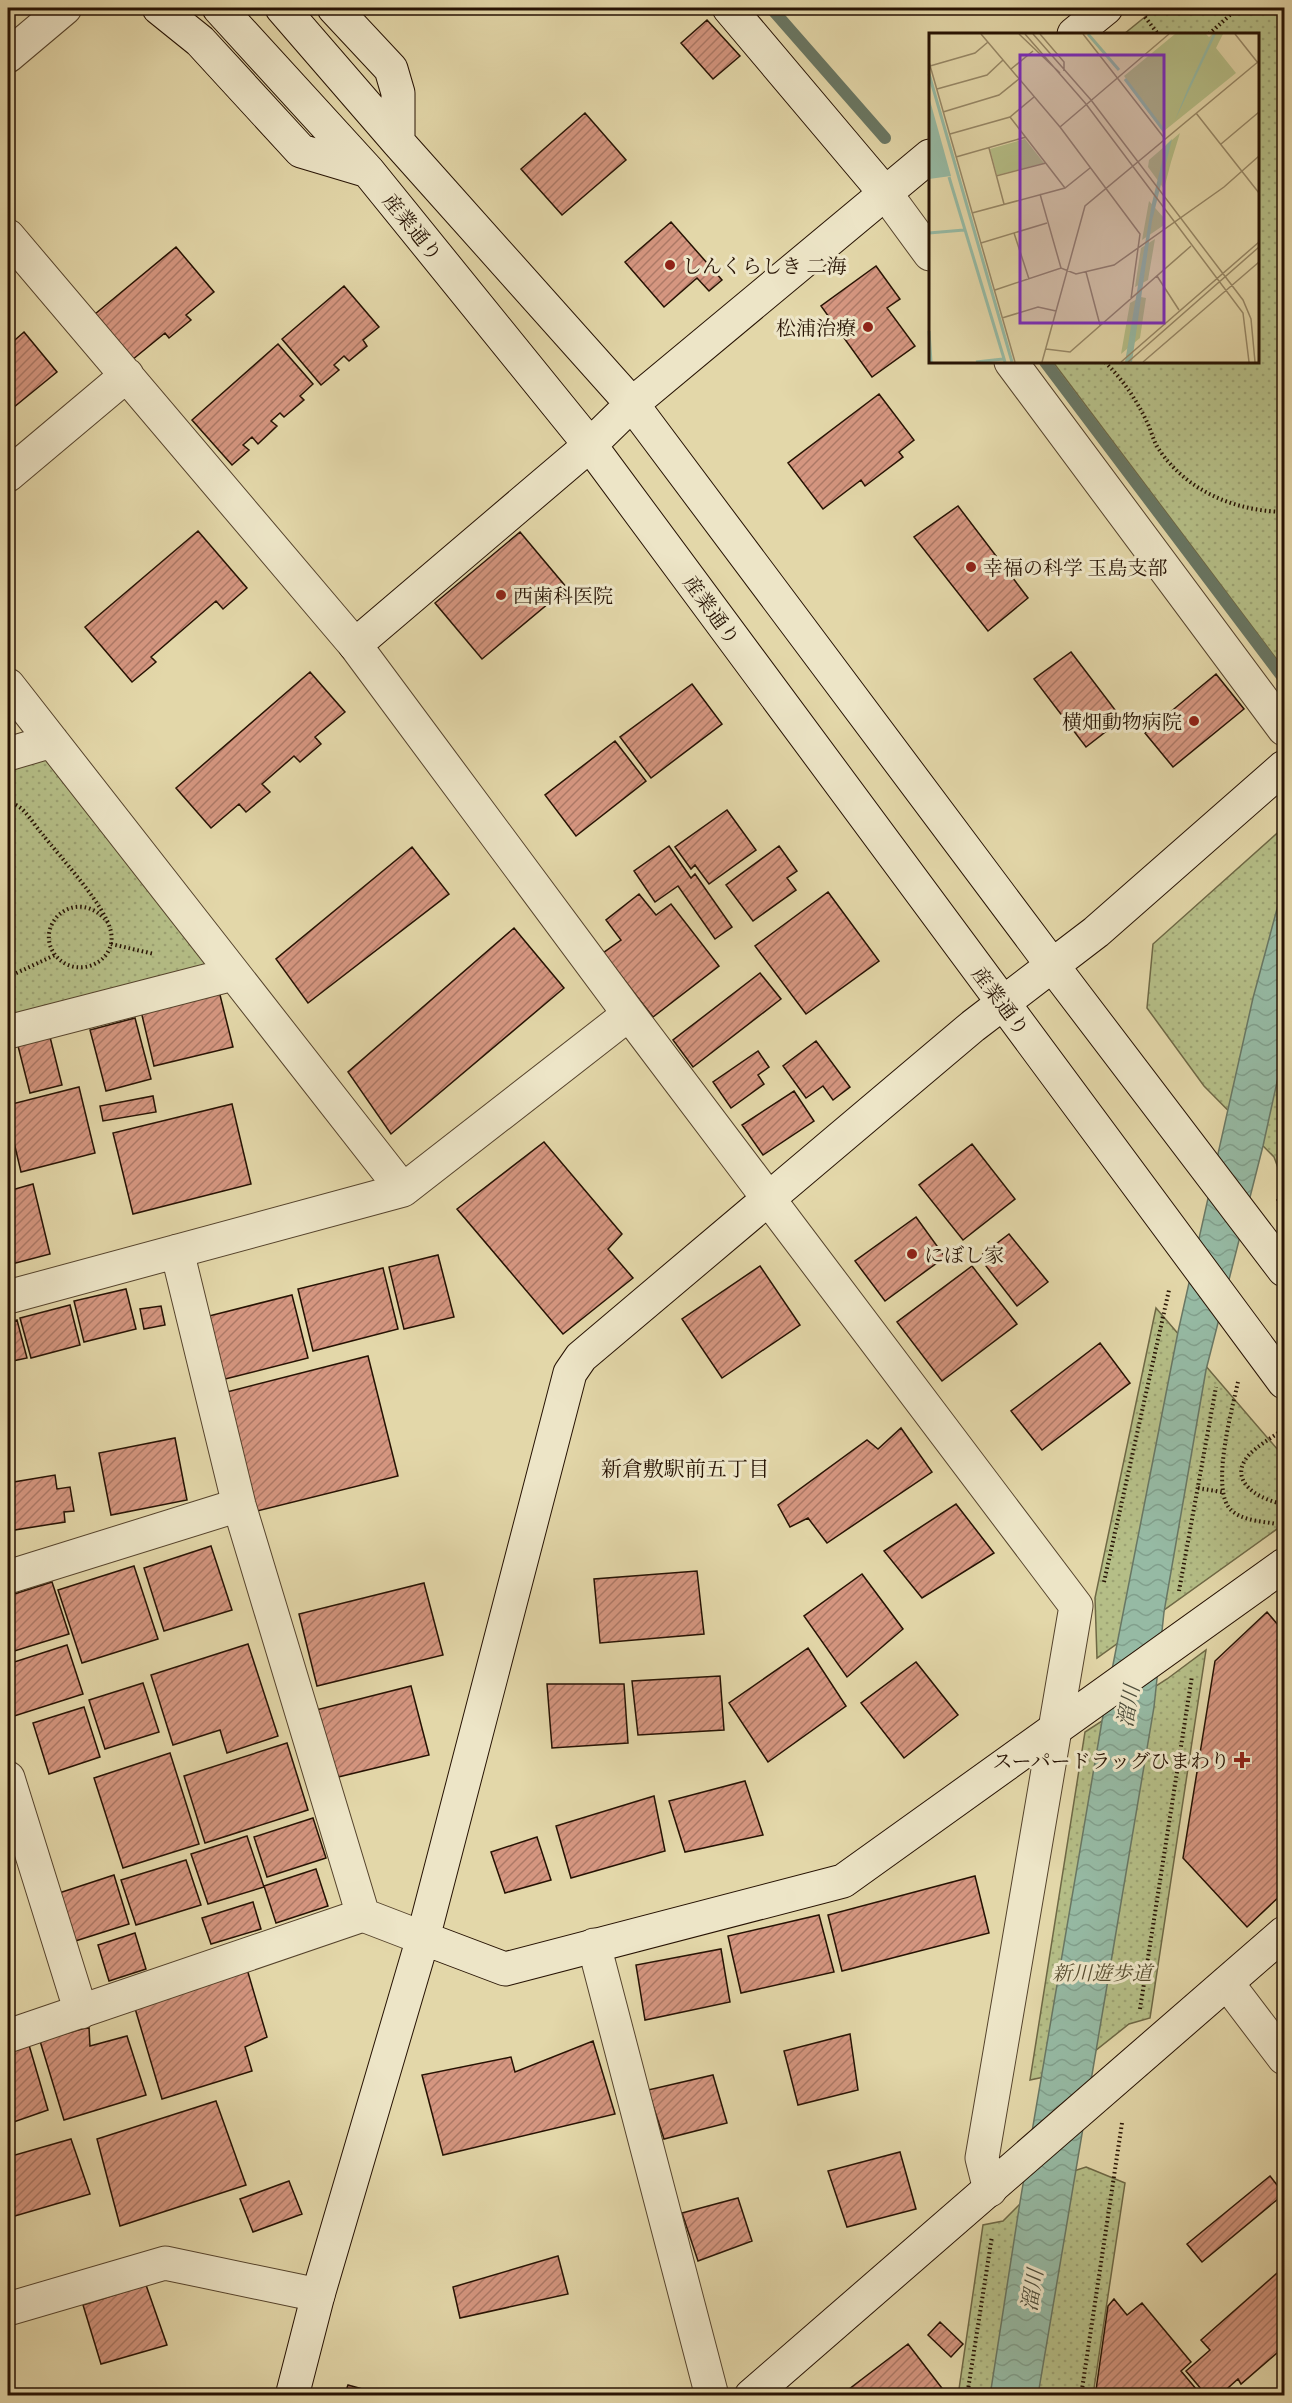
<svg xmlns="http://www.w3.org/2000/svg" width="1292" height="2403" font-family="'Gentium Book Plus','Noto Serif JP',serif">
	<style>
		.park { fill: url(#park-dots); stroke: #6e6845; stroke-width: 1.5 }
		.water { fill: url(#water-waves); stroke: #697764; stroke-width: 1.5 }
		.lines { fill: none; stroke-linecap: round; stroke-linejoin: round }
		.stream { stroke: #697764; stroke-width: 12 }
		.building { fill: url(#building-hatch); stroke: #261203; stroke-width: 1.5 }
		.street-casing { stroke: #55432c; stroke-width: 35 }
		.secondary-casing { stroke: #261203; stroke-width: 35 }
		.path { stroke: #261203; stroke-width: 4; stroke-dasharray: 1.5 3; stroke-linecap: butt }
		.street { stroke: #ede5c7; stroke-width: 33 }
		.secondary { stroke: #ede5c7; stroke-width: 33 }
		.poi-dot { fill: #8f2418; stroke: #ede5c7; stroke-width: 2 }
		.labels { text-anchor: middle; dominant-baseline: central; stroke-width: 6; stroke-linejoin: round; paint-order: stroke }
		.street-label { font-size: 20px; fill: #261203; stroke: #ede5c7 }
		.poi-label { font-size: 20px; fill: #261203; stroke: #ede5c7; text-anchor: start }
		.park-label { font-size: 20px; font-style: italic; fill: #584e31; stroke: #ede5c7 }
		.neighbourhood-label { font-size: 21px; fill: #261203; stroke: #ede5c7 }
		.water-label { font-size: 21px; font-style: italic; fill: #4d4d3b; stroke: #ede5c7 }
		.inset-river { fill: none; stroke: #96baa4; stroke-width: 3 }
		.inset-road { fill: none; stroke: #978867; stroke-width: 1.5 }
		.view { fill: #7b2cbf; fill-opacity: 0.15; stroke: #7b2cbf; stroke-width: 3 }
		.inset-edge { fill: none; stroke: #261203; stroke-width: 3 }
	</style>
	<defs>
		<pattern id="park-dots" width="8" height="8" patternUnits="userSpaceOnUse" patternTransform="scale(1.5)"><rect width="8" height="8" fill="#b5be87"/><path d="M2 2h.1M6 6h.1" fill="none" stroke="#9ca273" stroke-width="1.8" stroke-linecap="round"/></pattern>
		<pattern id="water-waves" width="16" height="10" patternUnits="userSpaceOnUse" patternTransform="scale(1.5)"><rect width="16" height="10" fill="#96baa4"/><path d="M0 5q4-4 8 0t8 0" fill="none" stroke="#819f8c"/></pattern>
		<pattern id="building-hatch" width="6" height="6" patternUnits="userSpaceOnUse" patternTransform="scale(1.5)"><rect width="6" height="6" fill="#d59680"/><path d="M-1 1l2-2M0 6l6-6M5 7l2-2" fill="none" stroke="#ad7967"/></pattern>
	</defs>
	<rect width="100%" height="100%" fill="#e3d7a9"/>
	<filter id="stains"><feTurbulence type="fractalNoise" baseFrequency=".00333" numOctaves="4"/><feColorMatrix values="0 0 0 0 .2 0 0 0 0 .09 0 0 0 0 .02 0 0 0 .5 -.17"/></filter>
	<radialGradient id="worn" r=".72"><stop offset=".6" stop-color="#630" stop-opacity="0"/><stop offset="1" stop-color="#630" stop-opacity=".3"/></radialGradient>
	<path class="park" d="M1156 8H1284V669L1053 362H1258V34H1124Z
		M43 756 210 968 8 1020V766Z
		M1284 827V1184L1274 1157 1204 1086 1147 1008 1153 944Z
		M1156 1308 1284 1457V1524L1097 1658 1095 1598Z
		M1206 1650 1150 2018 1129 2024 1081 2062 1058 2074 1030 2080 1085 1732 1167 1679Z
		M1086 2167 1125 2183 1093 2395 958 2396 983 2225 1003 2221 1043 2181Z"/>
	<path class="water" d="M1284 883V1050L1263 1146 1206 1370 1164 1612 1154 1707 1038 2395 990 2396 1020 2202 1102 1721 1178 1332 1253 998Z"/>
	<g class="lines">
		<path class="stream" d="M771 8 885 138
			M1045 362 1284 679"/>
	</g>
	<path class="building" d="M707 20 740 56 713 79 681 43Z
		M585 113 626 160 562 215 521 169Z
		M671 222 722 280 709 291 697 278 664 307 625 262Z
		M176 247 214 292 186 315 191 320 169 338 165 333 132 360 95 314Z
		M876 266 900 299 887 308 915 346 872 377 821 306Z
		M344 286 379 327 363 340 367 346 349 361 344 356 334 365 339 370 321 385 282 339Z
		M24 332 57 372 8 412V346Z
		M278 344 313 384 300 396 304 400 284 417 280 413 271 421 277 426 258 444 252 437 243 445 249 450 232 465 192 420Z
		M879 394 914 440 899 452 903 457 865 486 861 480 823 509 788 463Z
		M958 506 1028 598 988 631 914 537Z
		M198 531 247 588 223 609 216 601 151 657 156 662 132 682 85 627Z
		M520 532 567 588 482 659 435 603Z
		M1071 652 1122 719 1086 747 1034 679Z
		M310 672 345 712 315 737 321 744 300 762 294 756 262 784 270 792 246 812 239 804 211 828 176 788Z
		M1216 674 1244 709 1173 767 1145 733Z
		M692 684 722 724 651 778 620 737Z
		M615 741 646 781 576 836 545 795Z
		M727 810 756 850 709 884 695 865 691 869 675 847Z
		M669 846 691 878 695 874 732 927 715 939 678 886 655 902 634 871Z
		M779 846 797 871 787 878 796 890 753 921 726 885Z
		M412 847 449 894 308 1003 276 959Z
		M828 892 879 961 806 1014 755 946Z
		M639 894 656 915 671 904 719 966 653 1017 603 953 621 940 606 920Z
		M514 928 564 988 391 1134 348 1072Z
		M760 973 781 999 693 1067 673 1040Z
		M219 991 233 1047 154 1066 141 1011Z
		M135 1018 151 1079 106 1091 90 1030Z
		M50 1037 62 1085 30 1093 18 1046Z
		M816 1041 850 1087 833 1100 823 1086 806 1098 783 1066Z
		M758 1051 769 1067 758 1075 764 1084 731 1108 713 1082Z
		M79 1087 95 1153 21 1172 8 1117V1105Z
		M794 1091 814 1121 763 1155 742 1125Z
		M153 1096 156 1112 103 1121 100 1106Z
		M232 1104 251 1184 133 1214 113 1133Z
		M544 1142 622 1234 608 1249 633 1278 563 1334 457 1209Z
		M972 1144 1015 1199 963 1240 919 1185Z
		M33 1184 50 1254 8 1265V1191Z
		M916 1217 945 1257 885 1301 855 1261Z
		M1009 1234 1048 1282 1017 1306 979 1257Z
		M438 1255 454 1317 404 1329 389 1267Z
		M760 1266 800 1325 722 1378 682 1319Z
		M972 1266 1017 1324 942 1381 897 1322Z
		M383 1268 398 1329 313 1351 298 1289Z
		M126 1289 136 1329 84 1342 74 1301Z
		M292 1295 308 1358 221 1380 205 1317Z
		M70 1305 80 1345 31 1358 20 1318Z
		M161 1306 165 1325 144 1329 140 1309Z
		M17 1320 27 1358 8 1362V1323Z
		M1100 1343 1130 1383 1042 1450 1011 1411Z
		M368 1356 398 1476 249 1513 219 1394Z
		M901 1428 932 1472 827 1543 808 1518 790 1527 778 1505 867 1440 878 1449Z
		M175 1438 187 1500 111 1515 99 1453Z
		M55 1475 57 1489 70 1487 74 1511 64 1512 65 1522 8 1531V1483Z
		M956 1504 994 1553 922 1598 884 1551Z
		M211 1546 232 1610 164 1631 144 1568Z
		M134 1566 158 1639 82 1663 58 1590Z
		M697 1571 704 1634 600 1643 594 1579Z
		M862 1574 903 1629 847 1677 804 1616Z
		M52 1582 69 1634 8 1653V1596Z
		M424 1583 443 1655 317 1686 299 1614Z
		M1267 1612 1284 1632V1892L1247 1927 1183 1858 1215 1661Z
		M248 1644 278 1736 227 1753 220 1730 173 1745 151 1675Z
		M67 1645 83 1694 8 1718V1664Z
		M808 1648 846 1706 768 1762 729 1703Z
		M916 1662 958 1715 904 1758 861 1703Z
		M720 1676 724 1730 638 1735 632 1681Z
		M143 1683 159 1732 105 1749 89 1700Z
		M547 1684H624L628 1743 552 1748Z
		M411 1686 429 1755 334 1778 316 1710Z
		M84 1707 100 1757 49 1774 33 1723Z
		M287 1743 308 1810 205 1843 184 1776Z
		M170 1753 199 1844 123 1868 94 1778Z
		M745 1781 763 1835 685 1852 669 1801Z
		M654 1796 665 1851 571 1878 556 1826Z
		M313 1818 326 1858 267 1877 254 1837Z
		M247 1836 264 1887 208 1904 191 1854Z
		M537 1837 551 1880 505 1893 491 1852Z
		M186 1860 201 1905 136 1925 121 1880Z
		M316 1869 328 1906 276 1923 264 1886Z
		M114 1875 129 1924 69 1943 53 1895Z
		M975 1876 989 1933 842 1971 828 1915Z
		M253 1902 261 1929 211 1944 202 1918Z
		M819 1915 834 1972 741 1993 728 1936Z
		M135 1933 146 1969 109 1981 98 1945Z
		M721 1949 730 2002 645 2020 636 1965Z
		M247 1969 267 2037 245 2047 252 2071 162 2099 134 2005Z
		M89 2027 90 2046 127 2036 146 2095 64 2120 40 2041Z
		M850 2034 858 2090 798 2105 784 2051Z
		M593 2041 615 2114 443 2155 422 2075 511 2057 515 2072Z
		M29 2045 48 2110 8 2124V2051Z
		M713 2075 727 2123 664 2139 648 2090Z
		M216 2101 246 2185 120 2226 97 2139Z
		M71 2139 90 2194 8 2218V2157Z
		M900 2152 916 2209 847 2227 828 2171Z
		M1270 2176 1284 2194 1202 2262 1187 2244Z
		M289 2181 302 2214 253 2232 240 2199Z
		M738 2198 752 2241 698 2261 682 2213Z
		M558 2256 568 2294 460 2318 453 2287Z
		M1284 2267V2347L1241 2384 1238 2379 1219 2396H1207L1186 2371 1210 2350 1201 2340Z
		M146 2285 167 2345 101 2364 83 2305Z
		M1114 2299 1127 2315 1142 2303 1191 2362 1181 2371 1202 2396H1101L1096 2390 1108 2306Z
		M940 2322 963 2344 951 2357 928 2335Z
		M908 2344 948 2396H840Z
		M348 2385 388 2396H344Z"/>
	<g class="lines">
		<defs>
			<path id="street" d="M8 56 65 8
				M886 194 930 254
				M8 236 355 645 629 1014 1076 1606 982 2158 990 2190
				M1011 362 1284 729
				M8 475 127 375
				M8 685 403 1190
				M8 754 52 741
				M8 1032 233 974
				M177 1251 239 1505 363 1915
				M8 1297 403 1190 629 1014
				M8 1577 239 1505
				M8 1778 81 2012
				M594 1945 712 2396
				M1227 1983 1284 2058
				M8 2036 363 1915 423 1938
				M8 2309 165 2263 318 2295"/>
			<path id="secondary" d="M159 8 200 41 301 151 368 171
				M219 8 368 171 590 445 1284 1382
				M282 8 398 142 632 404 1052 965 1284 1270
				M334 8 391 69 398 93V142
				M729 8 886 194
				M1074 34 1106 8
				M355 645 590 445 632 404 930 156
				M423 1938 505 1969 843 1881 1284 1565
				M292 2396 318 2295 423 1938 570 1373 581 1357 973 1026 1096 932 1284 767
				M751 2396 1284 1933"/>
		</defs>
		<use href="#street" class="street-casing"/>
		<use href="#secondary" class="secondary-casing"/>
		<path class="path" d="M1262 8 1284 12
			M1145 17 1158 34
			M1209 34 1230 15 1242 8
			M1105 362C1123 380 1136 399 1147 422 1151 430 1153 440 1158 448 1186 491 1235 511 1284 512
			M8 800C12 803 19 806 23 810 30 817 36 827 43 835 60 857 106 906 111 932 117 963 76 980 56 956 31 926 77 882 109 924
			M111 944 154 954
			M8 977 55 955
			M1278 1201 1284 1176
			M1238 1382C1232 1409 1210 1490 1231 1510 1243 1521 1261 1521 1276 1524
			M1278 1433C1268 1440 1256 1447 1248 1456 1226 1483 1263 1501 1284 1504
			M1198 1488 1222 1492
			M1104 1582 1169 1290
			M1179 1591 1216 1387
			M1140 2009 1192 1676
			M967 2396 992 2236
			M1081 2396 1122 2123"/>
		<use href="#street" class="street"/>
		<use href="#secondary" class="secondary"/>
	</g>
	<g class="poi-dot">
		<circle cx="670" cy="265" r="6"/>
		<circle cx="868" cy="327" r="6"/>
		<circle cx="971" cy="567" r="6"/>
		<circle cx="501" cy="595" r="6"/>
		<circle cx="1194" cy="721" r="6"/>
		<circle cx="912" cy="1254" r="6"/>
		<path d="M1239 1751h6v6h6v6h-6v6h-6v-6h-6v-6h6z"/>
	</g>
	<g class="labels">
		<g class="street-label">
			<text transform="translate(413 227) rotate(51)">産業通り</text>
			<text transform="translate(712 610) rotate(54)">産業通り</text>
			<text transform="translate(1001 1001) rotate(53)">産業通り</text>
		</g>
		<g class="poi-label">
			<text x="682" y="265">しんくらしき 二海</text>
			<text x="856" y="327" text-anchor="end">松浦治療</text>
			<text x="983" y="567">幸福の科学 玉島支部</text>
			<text x="513" y="595">西歯科医院</text>
			<text x="1182" y="721" text-anchor="end">横畑動物病院</text>
			<text x="924" y="1254">にぼし家</text>
			<text x="1230" y="1760" text-anchor="end">スーパードラッグひまわり</text>
		</g>
		<g class="park-label">
			<text x="1102" y="1972">新川遊歩道</text>
		</g>
		<g class="neighbourhood-label">
			<text x="685" y="1468">新倉敷駅前五丁目</text>
		</g>
		<g class="water-label">
			<text transform="translate(1128 1706) rotate(-80)">溜川</text>
			<text transform="translate(1032 2290) rotate(-81)">溜川</text>
		</g>
	</g>
	<g transform="translate(929 33)">
		<rect width="330" height="330" fill="#e3d7a9"/>
		<path d="M246 1H277L280 4 283 1H294L287 15 307 40 235 98 195 43ZM251 100 242 129 235 156 219 134 220 127ZM96 106 115 130 68 142 61 116ZM220 168 235 185V192L213 207ZM226 206 219 247 206 254 212 215ZM212 264 217 265 211 305 192 321 201 270Z" fill="#b5be87"/>
		<path d="M284 1H287L246 87 259 55ZM0 64 22 143 0 146ZM243 106 223 188 203 329H196L223 170 237 112Z" fill="#96baa4"/>
		<path class="inset-river" d="M159 1 190 37M0 41 83 329M196 46 235 98M20 144 76 329M0 200 35 197M0 298 2 329M47 329 74 326"/>
		<path class="inset-road" d="M52 1 131 94 211 201 202 266M90 1 131 40M96 1 157 71 314 280 320 329M104 1 162 67 314 267 322 286 326 329M111 1 135 29V38M154 1 236 106M306 1 329 30M0 29 86 329M1 33 46 20 59 9M82 36 104 18M8 56 58 42 74 27M14 79 70 62 90 46M267 80 330 160M81 84 136 155M131 94 240 1M21 101 81 84 105 64M292 111 330 79M60 115 75 171M27 124 97 104M67 143 117 130M111 161 132 235M43 180 136 155 161 135M85 200 100 246M52 210 118 190M157 239 171 292M228 243 250 277M66 257 132 235 147 241 185 232 295 154 330 123M73 285 109 274 127 278M117 316 141 319 262 213M113 329 156 173 330 28M192 329 330 209M199 329 330 214M214 329 330 229"/>
		<path class="view" d="M91 22H235V290H91Z"/>
		<rect width="330" height="330" class="inset-edge"/>
	</g>
	<rect width="1292" height="2403" fill="none" stroke="#e3d7a9" stroke-width="30"/>
	<rect x="9" y="9" width="1274" height="2385" fill="none" stroke="#261203" stroke-width="3"/>
	<rect x="15" y="15" width="1262" height="2373" fill="none" stroke="#261203" stroke-width="1.5"/>
	<rect width="100%" height="100%" filter="url(#stains)"/>
	<rect width="100%" height="100%" fill="url(#worn)"/>
</svg>
